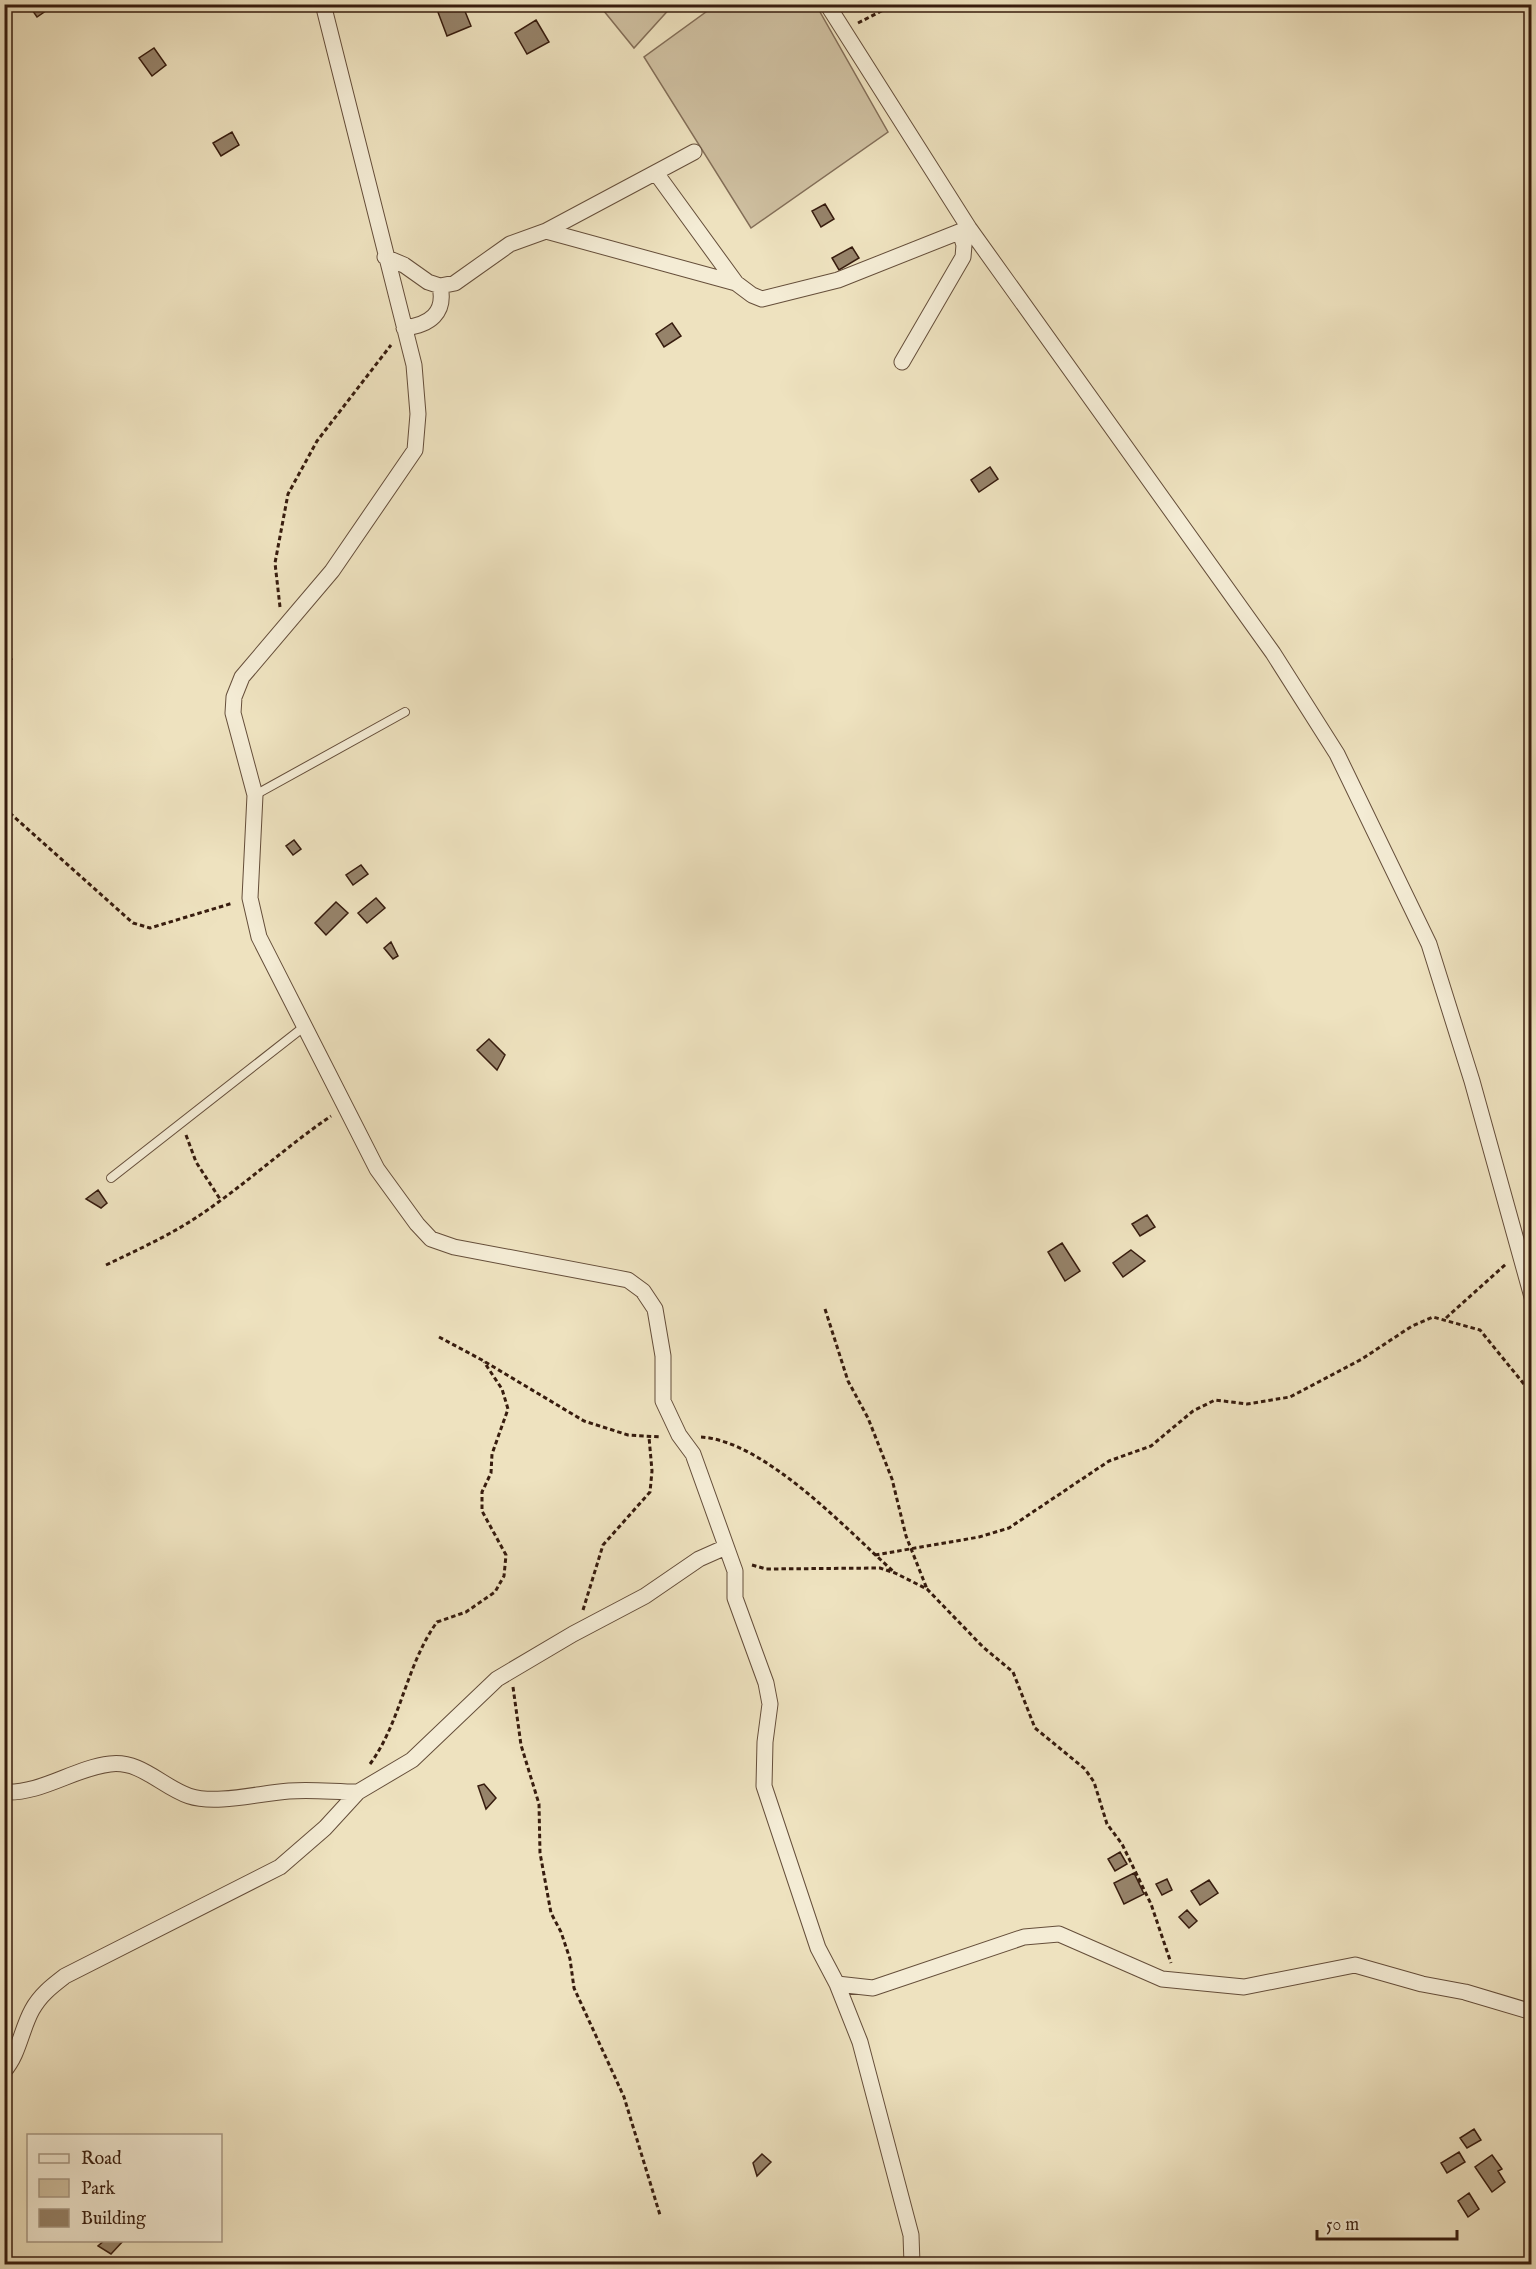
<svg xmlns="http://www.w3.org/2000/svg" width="1536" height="2269" font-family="'IM FELL English',serif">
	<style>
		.green { fill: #cfc0a1; stroke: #836e58; stroke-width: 1.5 }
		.building { fill: #96836a; stroke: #371c0e; stroke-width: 1.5 }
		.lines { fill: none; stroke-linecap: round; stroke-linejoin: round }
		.lane-casing { stroke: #654e3a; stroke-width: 10 }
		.street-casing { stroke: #654e3a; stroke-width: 17 }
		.path { stroke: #371c0e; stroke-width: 3; stroke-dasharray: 4.5 3; stroke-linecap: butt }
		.lane { stroke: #f4ecd5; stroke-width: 8 }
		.street { stroke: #f4ecd5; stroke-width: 15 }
	</style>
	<rect width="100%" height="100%" fill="#eee2bf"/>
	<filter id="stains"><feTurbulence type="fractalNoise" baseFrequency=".00333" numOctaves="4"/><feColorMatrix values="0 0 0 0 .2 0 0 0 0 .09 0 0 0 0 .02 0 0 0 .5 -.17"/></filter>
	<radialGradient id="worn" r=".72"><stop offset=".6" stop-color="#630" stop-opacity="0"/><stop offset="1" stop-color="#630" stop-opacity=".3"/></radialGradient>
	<path class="green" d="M717 4 816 5 888 132 751 228 644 57Z
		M599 5H673L634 48Z"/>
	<path class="building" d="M28 4H47L50 8 37 17Z
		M443 4H462L471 26 447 36 436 7Z
		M536 20 549 42 527 54 515 33Z
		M154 48 166 65 152 76 139 58Z
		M232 132 239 145 221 156 213 143Z
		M825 204 834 219 821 227 812 211Z
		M852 247 859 258 839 270 832 258Z
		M672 323 681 336 664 347 656 334Z
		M990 467 998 479 979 492 971 480Z
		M294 840 301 849 293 855 286 846Z
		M361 865 368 874 353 885 346 875Z
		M376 898 385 908 367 923 358 913Z
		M336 902 348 913 326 935 315 923Z
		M391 942 398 956 393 959 384 948Z
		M489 1039 505 1055 497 1070 477 1050Z
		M98 1190 107 1203 101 1208 86 1199Z
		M1147 1215 1155 1227 1140 1236 1132 1224Z
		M1062 1243 1080 1271 1065 1281 1048 1252Z
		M1131 1250 1145 1261 1123 1277 1113 1263Z
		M484 1784 496 1798 486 1809 478 1786Z
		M1120 1852 1127 1864 1115 1871 1108 1859Z
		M1134 1873 1144 1894 1124 1904 1114 1883Z
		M1167 1879 1172 1890 1162 1895 1156 1884Z
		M1209 1880 1218 1893 1200 1905 1191 1891Z
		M1187 1910 1197 1921 1189 1928 1179 1917Z
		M1474 2129 1481 2140 1467 2148 1460 2138Z
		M1459 2152 1465 2162 1447 2173 1441 2163Z
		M762 2154 771 2162 757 2176 753 2163Z
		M1492 2155 1502 2169 1498 2171 1505 2182 1492 2192 1475 2167Z
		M1469 2193 1479 2209 1468 2217 1458 2201Z
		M105 2240H124L111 2254 98 2246Z"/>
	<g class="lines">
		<defs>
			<path id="lane" d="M255 795 405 712
				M111 1178 305 1026"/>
			<path id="street" d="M323 4 414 365 418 414 415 450 332 571 242 677 234 697 233 713 255 795 250 898 259 937 377 1169 417 1224 431 1239 454 1247 628 1280 643 1291 655 1309 663 1356V1401L679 1435 693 1454 735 1571V1598L766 1683 770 1704 765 1742 764 1786 818 1948 837 1984 860 2042 911 2235 912 2264
				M827 4 969 228 1273 653 1337 754 1429 944 1472 1081 1532 1297
				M656 173 736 283 752 295 762 299 838 280 969 228
				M546 231 736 283
				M385 257 404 265 428 282 440 286 455 283 510 244 546 231 694 152
				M404 328C430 325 446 313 440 286
				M902 362 963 257 964 245 960 232
				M4 1792C42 1794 74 1768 110 1764 141 1760 162 1787 189 1796 216 1805 260 1793 289 1791 312 1789 335 1792 358 1792
				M837 1984 873 1988 1024 1937 1059 1934 1162 1979 1244 1987 1355 1965 1422 1984 1465 1992 1532 2012
				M4 2071C19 2054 21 2030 32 2010 40 1995 52 1986 65 1976L280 1867 325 1828 358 1792 412 1760 497 1679 573 1634 645 1596 699 1559 726 1547"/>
		</defs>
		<use href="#lane" class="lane-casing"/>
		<use href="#street" class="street-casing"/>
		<path class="path" d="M858 23 895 4
			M280 607 275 563 288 494 317 441 391 345
			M4 665 12 658
			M4 808 133 923 150 928 233 903
			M186 1135 196 1162 220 1199
			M106 1265C139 1249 173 1234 203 1213 247 1183 287 1146 331 1116
			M825 1309 848 1381 868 1418 892 1479 906 1536 927 1589
			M1446 1318 1507 1263
			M439 1337 482 1360 584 1421 628 1435 661 1437
			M701 1437C765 1441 847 1530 894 1572
			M875 1555 979 1537 1009 1528 1109 1461 1151 1446 1193 1411 1215 1400 1247 1404 1290 1397 1362 1359 1412 1326 1433 1317 1480 1330 1532 1394
			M752 1565 766 1569 880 1568 895 1573 927 1589 983 1647 1013 1672 1035 1728 1085 1769 1094 1782 1107 1824 1122 1844 1151 1904 1171 1963
			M583 1610 603 1545 650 1492 652 1471 649 1437
			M513 1687 521 1745 539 1804 540 1853 551 1913 561 1932 570 1959 574 1988 624 2097 660 2215
			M370 1764C401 1722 406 1665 437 1622L466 1612 495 1592 504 1576 506 1555 482 1511V1492L491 1473 492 1454 508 1409 502 1389 484 1362"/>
		<use href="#lane" class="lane"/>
		<use href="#street" class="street"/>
	</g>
	<rect width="1536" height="2269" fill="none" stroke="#eee2bf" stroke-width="24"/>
	<rect x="6" y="6" width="1524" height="2257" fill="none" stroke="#371c0e" stroke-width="3"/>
	<rect x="12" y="12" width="1512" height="2245" fill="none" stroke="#371c0e" stroke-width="1.5"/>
	<rect x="27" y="2134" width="195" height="108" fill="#f4ecd5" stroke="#a89985" stroke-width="1.5"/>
	<rect x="39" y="2154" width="30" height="9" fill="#f4ecd5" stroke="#a89985" stroke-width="1.5"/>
	<text x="81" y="2164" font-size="18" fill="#371c0e">Road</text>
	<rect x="39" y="2179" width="30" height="18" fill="#cfc0a1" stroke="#a89985" stroke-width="1.5"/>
	<text x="81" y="2194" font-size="18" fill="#371c0e">Park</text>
	<rect x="39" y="2209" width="30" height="18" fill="#96836a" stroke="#a89985" stroke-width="1.5"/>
	<text x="81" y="2224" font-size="18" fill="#371c0e">Building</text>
	<path d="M1317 2230v9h140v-9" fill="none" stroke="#371c0e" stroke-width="3"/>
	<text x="1326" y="2230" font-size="18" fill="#371c0e" stroke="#f4ecd5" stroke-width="4.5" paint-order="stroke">50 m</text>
	<rect width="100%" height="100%" filter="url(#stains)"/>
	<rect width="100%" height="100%" fill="url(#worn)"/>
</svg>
